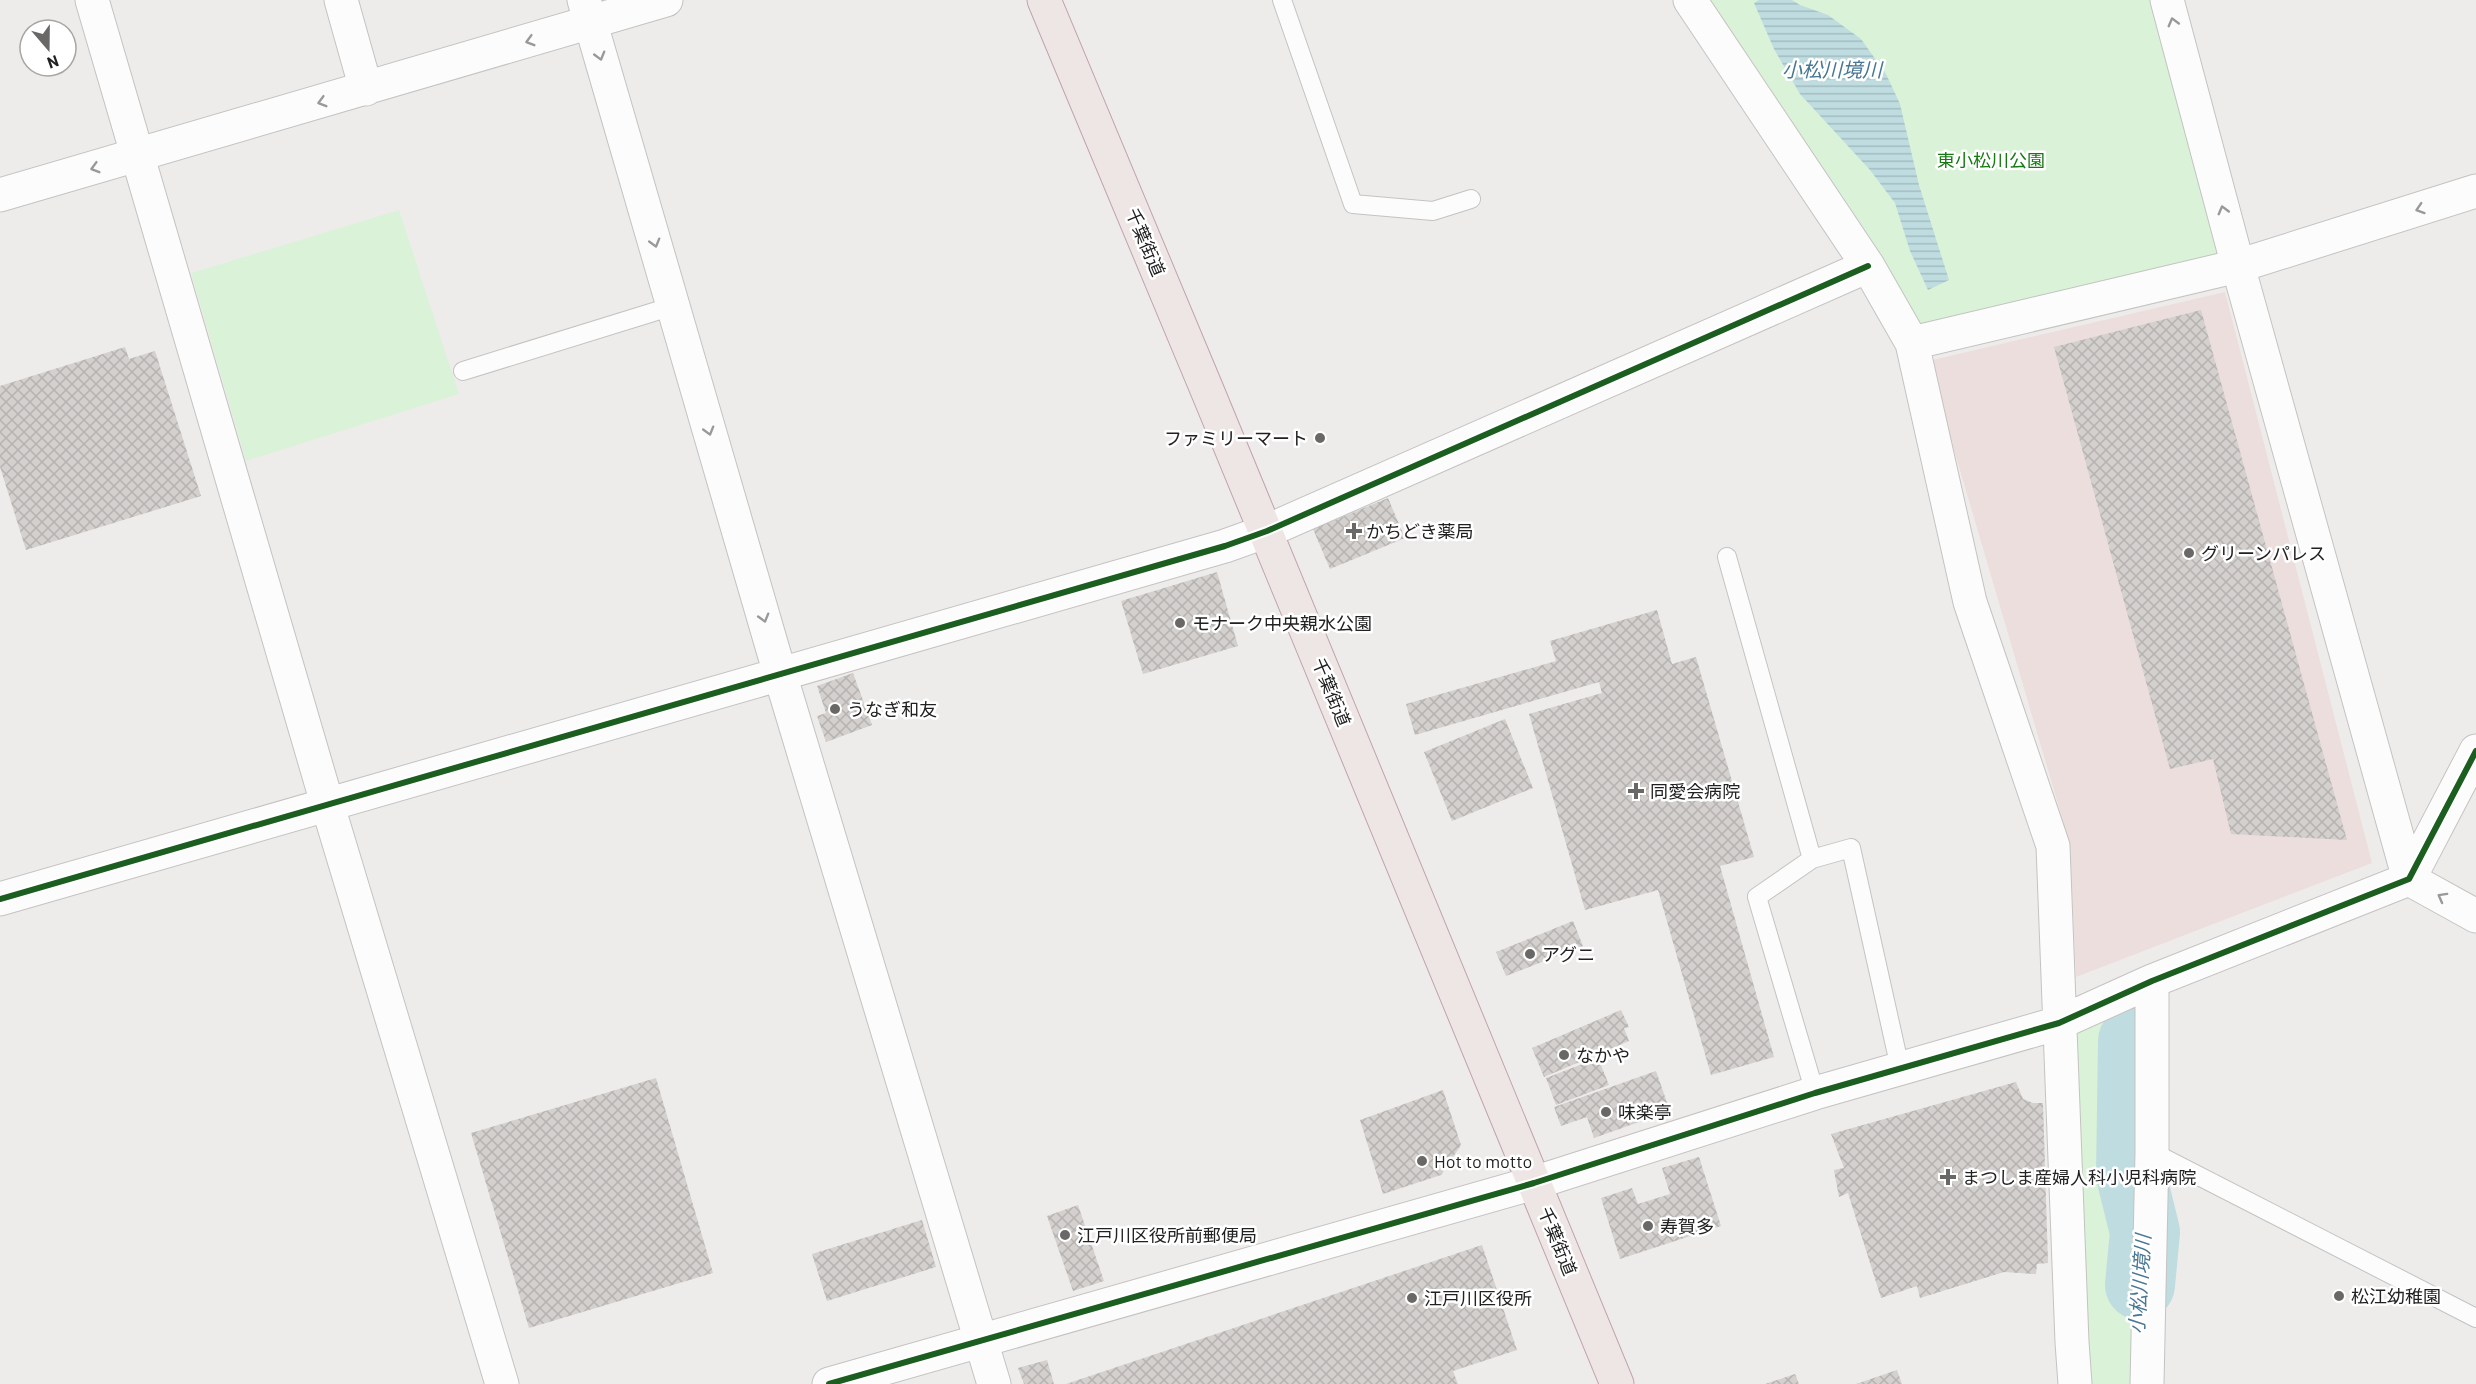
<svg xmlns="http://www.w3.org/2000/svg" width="2476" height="1384" font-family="Barlow,'Noto Sans JP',sans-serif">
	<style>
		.commercial { fill: #ebdedd }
		.park { fill: #daf2d8 }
		.water { fill: url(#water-rules) }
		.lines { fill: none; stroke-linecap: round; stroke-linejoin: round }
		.river { stroke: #bfdce0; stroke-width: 70 }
		.building { fill: url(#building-cross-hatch) }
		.service-casing { stroke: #c4c3c2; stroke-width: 20 }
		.minor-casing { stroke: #c4c3c2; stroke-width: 35 }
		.tertiary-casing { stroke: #c4c3c2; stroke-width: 35 }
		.trunk-casing { stroke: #c1a2af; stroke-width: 35 }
		.service { stroke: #fcfcfc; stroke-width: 18 }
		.minor { stroke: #fcfcfc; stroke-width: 33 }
		.tertiary { stroke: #fcfcfc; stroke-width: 33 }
		.trunk { stroke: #eee6e5; stroke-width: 33 }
		.cycleway-casing { stroke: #fff; stroke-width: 10 }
		.cycleway { stroke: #1b5e20; stroke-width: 6 }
		.oneway { stroke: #999 }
		.poi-dot { fill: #696867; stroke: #fff; stroke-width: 2 }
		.labels { text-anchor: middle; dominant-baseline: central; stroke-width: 5; stroke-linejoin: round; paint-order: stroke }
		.park-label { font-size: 18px; fill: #167a13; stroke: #fff }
		.street-label { font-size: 18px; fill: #212121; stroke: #fff }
		.poi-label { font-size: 18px; fill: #212121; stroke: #fff; text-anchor: start }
		.water-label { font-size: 20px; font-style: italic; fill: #487794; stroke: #fff }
	</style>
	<defs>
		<pattern id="water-rules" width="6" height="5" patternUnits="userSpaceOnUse" patternTransform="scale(1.5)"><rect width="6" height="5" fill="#bfdce0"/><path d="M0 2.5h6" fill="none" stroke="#a4bcc0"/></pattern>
		<pattern id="building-cross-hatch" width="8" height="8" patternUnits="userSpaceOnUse" patternTransform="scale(1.5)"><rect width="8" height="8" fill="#d3d0ce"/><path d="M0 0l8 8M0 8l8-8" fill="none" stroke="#b5b2b1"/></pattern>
	</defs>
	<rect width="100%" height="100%" fill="#eeecea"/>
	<path class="commercial" d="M2225 292 2372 863 2076 977 2070 845 1928 361Z"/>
	<path class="park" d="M1691 0H2167L2238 266 1912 343Z
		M399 210 459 394 246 461 191 273Z
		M2140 994 2141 1384H2087L2068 1028Z"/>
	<path class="water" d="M1759 0H1792L1800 5 1828 15 1861 39 1886 74 1900 104 1919 185 1949 280 1928 290 1910 251 1895 203 1870 170 1800 94 1774 49 1754 3Z"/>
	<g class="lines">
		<path class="river" d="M2133 1041 2131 1175 2145 1232 2140 1285"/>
	</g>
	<path class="building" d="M2201 310 2347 840 2231 834 2213 759 2170 769 2054 347Z
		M125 347 129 359 155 351 201 496 26 550 0 467V386Z
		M1388 498 1405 538 1330 569 1313 529Z
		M1217 572 1238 646 1143 674 1121 601Z
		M1657 610 1672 664 1696 657 1754 857 1720 866 1774 1057 1711 1075 1658 890 1585 910 1529 714 1602 693 1599 682 1415 735 1406 704 1556 661 1550 641Z
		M853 673 872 725 826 742 817 716 826 713 817 686Z
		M1505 719 1533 788 1452 821 1424 752Z
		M1573 921 1583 946 1506 976 1496 952Z
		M1621 1010 1629 1027 1624 1028 1629 1041 1544 1077 1532 1048Z
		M1598 1058 1609 1085 1556 1105 1546 1078Z
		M1656 1071 1670 1111 1594 1138 1587 1117 1561 1126 1554 1107Z
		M656 1078 713 1273 529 1328 471 1133Z
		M2016 1082 2023 1099 2033 1103H2043L2048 1263 2037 1264 2036 1274 2004 1272 1920 1298 1917 1286 1881 1298 1848 1193 1839 1197 1834 1170 1844 1168 1831 1134Z
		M1443 1090 1461 1145 1441 1175 1383 1194 1360 1120Z
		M1699 1157 1721 1226 1620 1259 1601 1198 1632 1188 1638 1204 1670 1194 1662 1168Z
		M1078 1205 1104 1281 1073 1291 1047 1216Z
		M922 1220 936 1267 827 1301 812 1254Z
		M1482 1245 1517 1350 1453 1371 1458 1384H1066Z
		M1047 1360 1054 1384H1024L1018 1368Z
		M1897 1370 1902 1384H1856Z
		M1795 1374 1799 1384H1765Z"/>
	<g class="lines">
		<defs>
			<path id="service" d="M1282 0 1353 204 1433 211 1471 199
				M463 371 673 306
				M1727 557 1812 859 1851 848 1900 1068
				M1812 859 1757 897 1815 1093
				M2152 1152 2476 1318"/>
			<path id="minor" d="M341 0 366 89
				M584 0 780 674 994 1384
				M1690 0 1868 266 1912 343 1970 602 2053 846 2072 1342 2075 1384
				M2167 0 2238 266 2476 191
				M0 195 666 0
				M1912 343 2238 266 2409 879 2476 916
				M0 899 1225 546 1267 531 1868 266
				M1534 1183 1815 1093 2059 1023 2152 981 2409 879 2476 751
				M2147 1384 2152 1152V981"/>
			<path id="tertiary" d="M92 0 327 803 502 1384
				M829 1384 1534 1183"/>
			<path id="trunk" d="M1044 0C1238 460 1426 922 1617 1384"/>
		</defs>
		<use href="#service" class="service-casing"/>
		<use href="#minor" class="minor-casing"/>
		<use href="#tertiary" class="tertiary-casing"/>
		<use href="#trunk" class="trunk-casing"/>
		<use href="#service" class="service"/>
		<use href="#minor" class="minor"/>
		<use href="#tertiary" class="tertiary"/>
		<use href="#trunk" class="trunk"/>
		<defs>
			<path id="cycleway" d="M0 899 1225 546 1267 531 1868 266
				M829 1384 1534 1183 1815 1093 2059 1023 2152 981 2409 879 2476 751"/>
		</defs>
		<use href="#cycleway" class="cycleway-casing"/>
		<use href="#cycleway" class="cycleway"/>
	</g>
	<defs><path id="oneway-chevron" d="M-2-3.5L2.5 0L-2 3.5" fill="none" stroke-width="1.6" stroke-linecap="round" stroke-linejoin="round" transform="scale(1.5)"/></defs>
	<g class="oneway">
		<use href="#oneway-chevron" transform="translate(2173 22) rotate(-105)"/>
		<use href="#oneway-chevron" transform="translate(530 41) rotate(164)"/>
		<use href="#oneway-chevron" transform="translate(600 56) rotate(74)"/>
		<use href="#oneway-chevron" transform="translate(322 102) rotate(164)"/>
		<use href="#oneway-chevron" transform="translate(95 168) rotate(164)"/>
		<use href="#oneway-chevron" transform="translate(2420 209) rotate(162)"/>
		<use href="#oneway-chevron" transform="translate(2223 210) rotate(-105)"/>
		<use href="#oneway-chevron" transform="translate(655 243) rotate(74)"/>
		<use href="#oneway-chevron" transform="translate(709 431) rotate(74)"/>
		<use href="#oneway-chevron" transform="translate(764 618) rotate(74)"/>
		<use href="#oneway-chevron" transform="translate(2442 897) rotate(-151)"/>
	</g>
	<g class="poi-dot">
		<circle cx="1320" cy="438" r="6"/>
		<path d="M1351 522h6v6h6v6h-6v6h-6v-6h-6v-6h6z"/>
		<circle cx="2189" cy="553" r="6"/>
		<circle cx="1180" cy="623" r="6"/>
		<circle cx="835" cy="709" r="6"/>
		<path d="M1633 782h6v6h6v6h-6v6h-6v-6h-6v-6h6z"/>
		<circle cx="1530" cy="954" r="6"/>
		<circle cx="1564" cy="1055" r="6"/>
		<circle cx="1606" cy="1112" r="6"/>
		<circle cx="1422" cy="1161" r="6"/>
		<path d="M1945 1168h6v6h6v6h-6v6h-6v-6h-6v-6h6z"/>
		<circle cx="1648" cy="1226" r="6"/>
		<circle cx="1065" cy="1235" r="6"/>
		<circle cx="2339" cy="1296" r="6"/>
		<circle cx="1412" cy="1298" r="6"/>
	</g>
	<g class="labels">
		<g class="park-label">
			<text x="1991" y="160">東小松川公園</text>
		</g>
		<g class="street-label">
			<text transform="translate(1146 242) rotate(67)">千葉街道</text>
			<text transform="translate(1332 692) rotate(68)">千葉街道</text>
			<text transform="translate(1558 1241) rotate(68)">千葉街道</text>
		</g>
		<g class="poi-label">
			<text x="1308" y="438" text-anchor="end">ファミリーマート</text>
			<text x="1366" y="531">かちどき薬局</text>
			<text x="2201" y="553">グリーンパレス</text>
			<text x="1192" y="623">モナーク中央親水公園</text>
			<text x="847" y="709">うなぎ和友</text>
			<text x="1650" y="791">同愛会病院</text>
			<text x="1542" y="954">アグニ</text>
			<text x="1576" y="1055">なかや</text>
			<text x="1618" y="1112">味楽亭</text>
			<text x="1434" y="1161">Hot to motto</text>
			<text x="1962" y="1177">まつしま産婦人科小児科病院</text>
			<text x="1660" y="1226">寿賀多</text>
			<text x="1077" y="1235">江戸川区役所前郵便局</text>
			<text x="2351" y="1296">松江幼稚園</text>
			<text x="1424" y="1298">江戸川区役所</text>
		</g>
		<g class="water-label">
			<text x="1832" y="69">小松川境川</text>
			<text transform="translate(2139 1284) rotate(-86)">小松川境川</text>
		</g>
	</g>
	<g transform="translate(48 48) rotate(160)"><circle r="28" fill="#ffffff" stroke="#a6a6a6" stroke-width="1.5"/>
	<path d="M0-4.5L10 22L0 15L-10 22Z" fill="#696867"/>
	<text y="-9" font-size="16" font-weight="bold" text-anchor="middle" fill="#212121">N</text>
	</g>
</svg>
